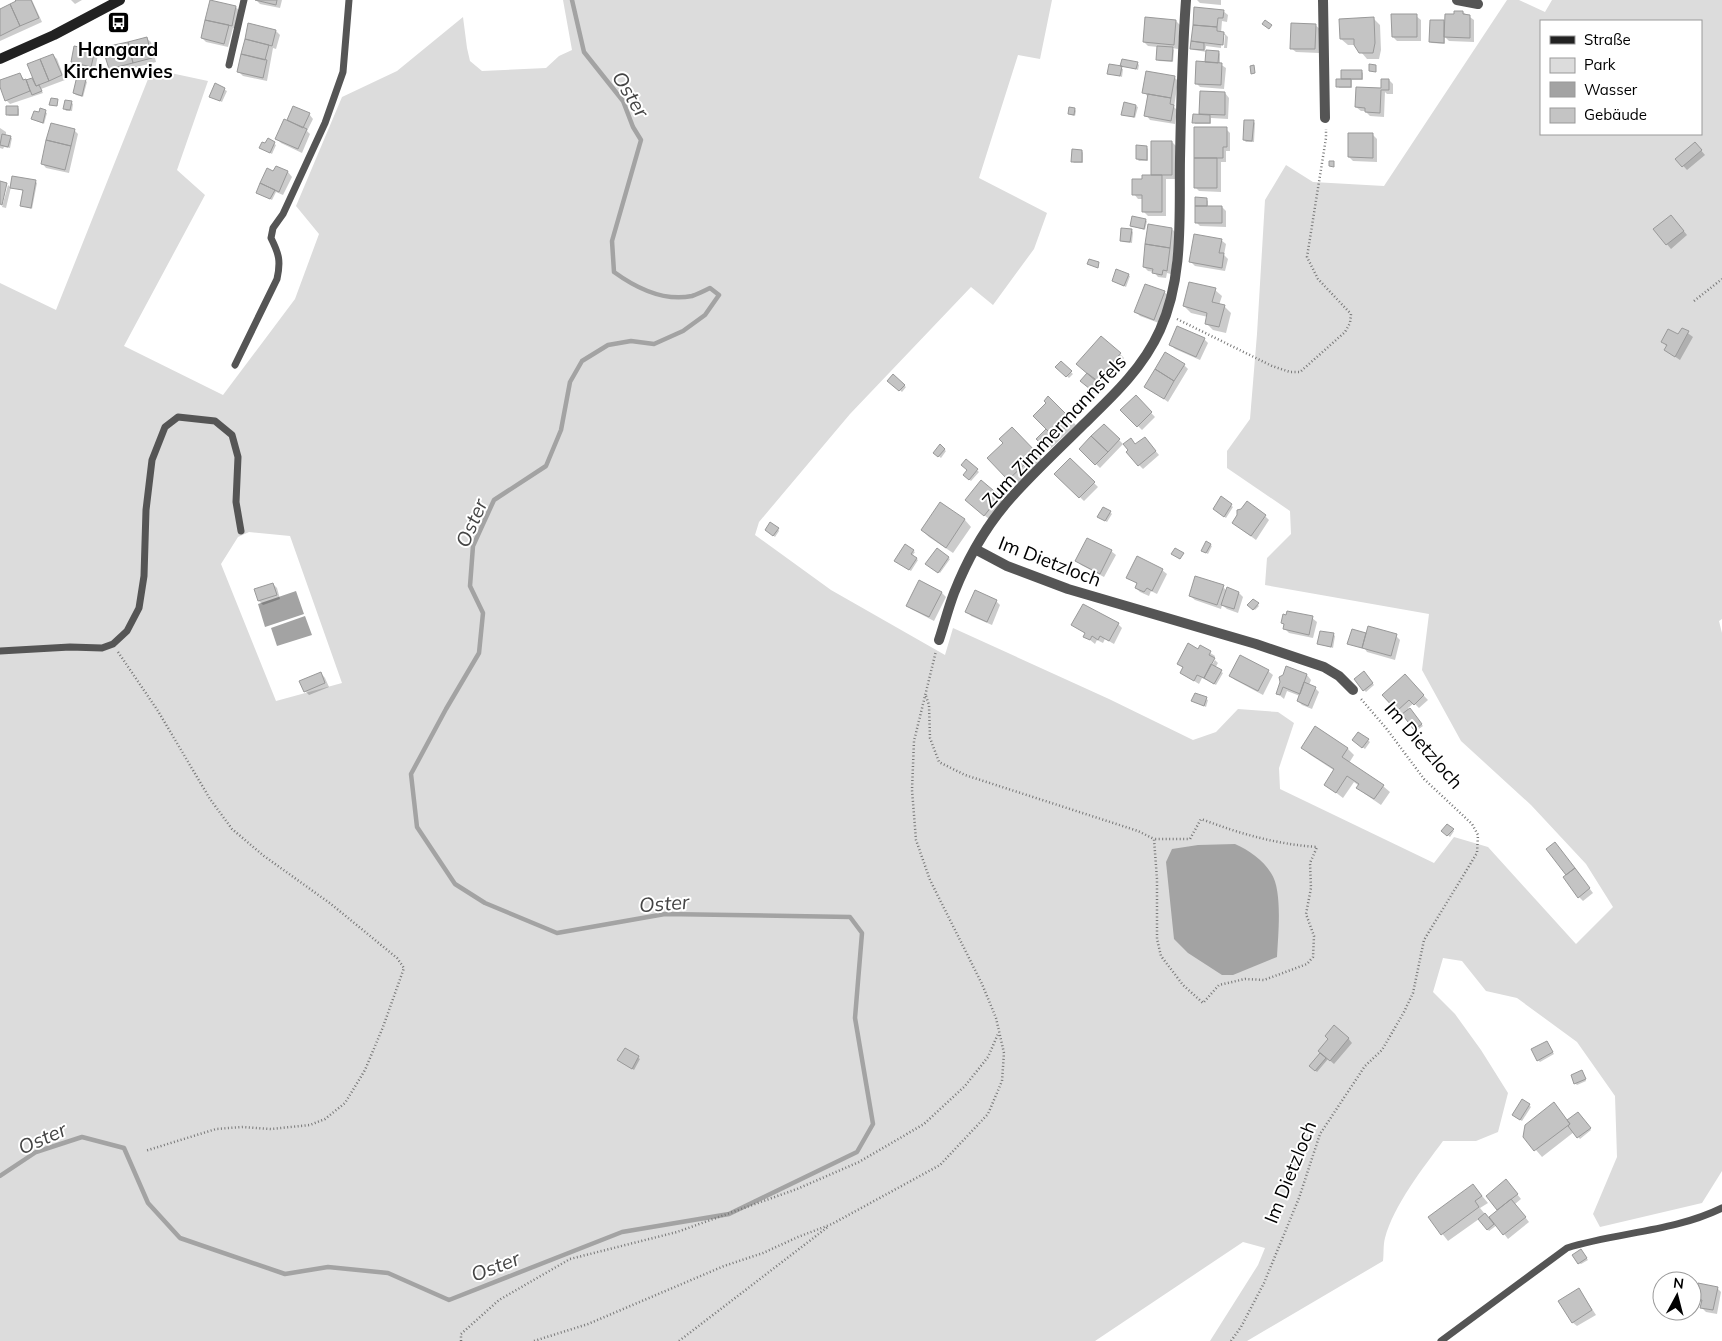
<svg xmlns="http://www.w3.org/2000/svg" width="1722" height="1341" font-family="Mulish,sans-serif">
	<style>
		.green { fill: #dcdcdc; fill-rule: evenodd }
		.water { fill: #a3a3a3 }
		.shadow { fill: #0003 }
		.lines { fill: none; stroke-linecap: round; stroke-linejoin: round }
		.stream { stroke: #a3a3a3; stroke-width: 4.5 }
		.building { fill: #c4c4c4; stroke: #999 }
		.path { stroke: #777; stroke-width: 2.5; stroke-dasharray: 1 2.5; stroke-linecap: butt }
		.service { stroke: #555; stroke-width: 7 }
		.minor { stroke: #555; stroke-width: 10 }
		.secondary { stroke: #222; stroke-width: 10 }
		.labels { text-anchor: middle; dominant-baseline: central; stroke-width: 4; stroke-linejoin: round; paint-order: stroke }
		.poi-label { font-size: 19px; font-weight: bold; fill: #000; stroke: #fff }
		.street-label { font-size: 19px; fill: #000; stroke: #fff }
		.water-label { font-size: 20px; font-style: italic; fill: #444; stroke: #fff }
	</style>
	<rect width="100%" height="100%" fill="#fff"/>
	<path class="green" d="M563 0H1052L1040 59 1018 55 979 178 1047 213 1034 249 993 305 971 287 850 414 759 522 755 535 831 590 945 655 953 628 1109 699 1193 740 1216 732 1238 709 1278 712 1294 723 1279 768 1280 789 1434 863 1454 837 1488 847 1576 944 1613 907 1586 864 1531 805 1461 741 1422 670 1429 614 1265 585 1267 558 1291 534 1290 511 1227 468V451L1250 419 1257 334 1265 200 1286 165 1313 182 1384 186 1507 0H1519L1545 12 1552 0H1722V619L1719 621 1722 633V1171L1702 1203 1600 1227 1593 1214 1617 1157 1615 1096 1577 1042 1517 998 1486 991 1462 961 1443 958 1433 992 1455 1014 1481 1050 1508 1093 1498 1132 1476 1141H1443C1423 1168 1394 1205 1385 1238 1383 1245 1384 1254 1383 1261L1247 1341H1210L1258 1265 1265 1248 1243 1242 1095 1341H0V283L56 310 152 69 208 81 177 170 205 195 124 346 223 395 295 299 319 234 296 206 342 97 397 71 463 17 467 48 470 61 482 71 546 68 559 56 572 50ZM1541 21H1701V134H1541ZM249 532 290 536 342 683 276 701 221 564 238 537Z"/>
	<path class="water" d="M296 591 304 614 265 627 258 604Z
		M305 616 312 635 277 646 271 628Z
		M1235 844C1249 850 1263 860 1271 873 1283 890 1278 936 1277 957L1233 975H1222L1188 953 1174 939 1166 862 1172 849 1198 845Z"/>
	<path class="shadow" d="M16 0H32L42 22 0 41V10L17 2Z
		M71 0H82L75 4Z
		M256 0H282L280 8 260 4Z
		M1197 0H1221V5L1200 3Z
		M236 7 240 12 236 29 233 28 228 47 206 42 202 38Z
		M1196 8 1223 11 1228 15 1227 22 1222 21 1221 33H1224L1228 37 1227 48H1224L1225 35H1222L1221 48 1206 46 1205 51 1219 52 1220 54V64L1226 68 1224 89 1200 87 1196 83 1206 63 1207 52 1194 50 1192 49Z
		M1463 12 1474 20V42L1449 41 1445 37V44L1432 43 1430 42 1431 21 1446 22Z
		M1416 16 1421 20V41H1397L1393 37Z
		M1374 19 1380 25 1381 50 1379 59H1367L1355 45H1348L1341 39Z
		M1176 21 1180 25 1178 49 1172 48 1174 50 1173 62 1159 61 1157 59 1158 47 1148 46 1144 42Z
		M1315 25 1320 29 1319 53 1296 52 1291 48Z
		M276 31 280 35 276 49 273 48 267 81 243 76 238 71Z
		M146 38 151 42 156 62 114 73 110 69Z
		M94 51 98 55 95 70 76 66 72 62Z
		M53 55 57 59 65 80 41 89 43 93 10 104 6 100 0 82 20 74 26 82 34 79Z
		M1137 63 1139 65 1138 70 1121 65Z
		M1110 65 1123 69 1122 77 1108 73Z
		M1361 71 1363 73V80H1352V88H1339L1338 86Z
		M1174 77 1178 81 1174 107 1177 110 1175 124 1150 120 1146 115 1148 97 1144 92Z
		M85 80 87 82 83 97 76 95 74 93Z
		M1383 80H1389L1393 84V94H1387L1385 92 1384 117 1370 116 1365 111H1361L1356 107 1381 89 1382 91Z
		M215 85 227 91 222 102 211 97Z
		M1201 92 1225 93 1229 98 1228 119 1211 118V124H1195L1194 122 1200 116Z
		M71 102 73 104 72 111H66L65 109Z
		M1136 106 1138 107 1135 118 1123 114Z
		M17 107 19 109V116H9L7 114Z
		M294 108 309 114 313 119 307 131 310 134 302 153 281 143 277 139 288 122Z
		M1075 109 1076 111 1075 116 1071 115 1069 114Z
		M41 110 47 113 44 124 33 119 39 114Z
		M1253 121 1255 123 1254 142H1246L1244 140Z
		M0 128 6 132V136L12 138 10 148 4 147 3 149 0 148Z
		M1226 129 1230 133V151H1226V162H1221V192L1199 191 1195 187Z
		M74 130 78 134 69 173 46 168 42 163Z
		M1373 135 1377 139V162L1353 161 1349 157Z
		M268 140 276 145 272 154 262 149Z
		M1172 142 1176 146V179H1166V216H1148L1144 212V199H1138L1134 194 1144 180 1152 176Z
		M1146 147 1148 149V161H1139L1137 159Z
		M1699 148 1705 155 1687 170 1677 159Z
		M1082 151 1083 153V163H1074L1072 161Z
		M276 167 288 172 292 177 283 195 276 192 272 200 259 194Z
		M13 177 36 182 37 183 32 209 21 205 24 191 11 187 6 208 2 207 8 185 11 188Z
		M1206 199 1208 201V207H1222L1226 211V227L1200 226 1196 222Z
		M1145 220 1147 221 1145 230 1131 226Z
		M1675 220 1687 235 1671 249 1655 230Z
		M1172 229 1176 233 1171 274 1167 273 1166 278 1158 277 1154 272 1148 271 1144 267Z
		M1131 230 1133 232 1132 243 1123 242 1121 240Z
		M1221 240 1226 244 1224 255 1228 259 1225 271 1195 266 1190 261Z
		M1128 275 1130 276 1126 287 1113 281Z
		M1215 290 1222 296 1219 305 1224 306 1231 313 1226 333 1213 330 1206 323 1208 317 1191 313 1184 306Z
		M1164 292 1169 296 1159 323 1140 316 1136 312Z
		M1682 329 1693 337 1680 360 1665 350 1667 347 1663 342 1679 336Z
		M1204 339 1208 343 1200 360 1175 349 1170 344Z
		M1120 354 1124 358 1100 385 1103 387 1097 394 1084 383Z
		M1061 363 1073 374 1069 378 1057 367Z
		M1184 365 1188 369 1168 402 1146 386Z
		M893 376 906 387 902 392 889 381Z
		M1136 397 1155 417 1142 430 1122 410Z
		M1048 398 1076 425 1049 450 1038 439 1048 429Z
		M1104 425 1123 444 1100 468 1081 449Z
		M1012 428 1045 462 1033 468 1016 485 989 458 1005 443Z
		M1149 443 1159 455 1143 469 1139 465 1136 445Z
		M940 446 946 451 941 458 935 453Z
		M1070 459 1098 487 1084 501 1056 474Z
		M966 461 979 472 971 481 964 475 968 470Z
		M999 497 1003 501 989 519 970 504Z
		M1222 498 1233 507 1226 518 1216 511Z
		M941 503 965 520 971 527 953 553 929 537 922 530Z
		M1110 512 1112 514 1107 522 1100 518Z
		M1239 515 1265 516 1269 520 1256 540 1233 523Z
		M778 529 779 531 775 537 768 531Z
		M1088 539 1111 551 1116 555 1104 577 1081 565 1077 561Z
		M1210 545 1212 546 1208 554 1204 552Z
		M913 551 915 552 912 556 918 560 911 571 897 562Z
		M948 558 950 559 940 573 929 565Z
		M1162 570 1167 574 1157 594 1151 591 1149 596 1140 592 1136 588 1138 585 1128 577Z
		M919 581 942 593 946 597 934 621 911 609 907 605Z
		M273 584 277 588 280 599 263 605 259 601Z
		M1223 587 1227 591 1239 593 1243 597 1238 613 1227 609 1222 605 1221 609 1195 600 1190 596Z
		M1253 600 1259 606 1255 610 1249 605Z
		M996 601 1000 605 992 625 971 616 967 611Z
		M1312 618 1317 622 1313 638 1289 633 1285 629V626L1283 623Z
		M1118 624 1122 628 1114 644 1105 639 1103 643 1097 640 1095 644 1085 636 1086 634 1073 625Z
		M1333 634 1335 636 1333 648 1319 644Z
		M1365 634 1366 636H1396L1400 640 1395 660 1367 652 1365 649 1349 643Z
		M1201 647 1215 656 1209 670 1215 660 1218 663 1215 668 1223 673 1216 685 1202 678 1199 684 1181 673 1183 668 1178 664 1199 651Z
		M1287 668 1307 675 1311 680 1309 685 1315 688 1319 692 1312 709 1302 705 1298 701 1300 696 1287 691 1284 699 1277 693Z
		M1268 671 1273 675 1263 695 1235 680 1230 676Z
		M321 673 325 678 329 687 309 695 305 691Z
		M1366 675 1374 685 1366 692 1364 690Z
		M1405 676 1428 700 1419 708 1414 703 1408 708 1423 726 1416 731 1403 713 1402 714 1384 695Z
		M1195 694 1208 700 1206 707 1193 701Z
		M1315 728 1348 749 1354 755 1349 763 1383 786 1390 792 1381 805 1365 794 1358 788 1359 786 1354 782 1343 798 1326 785 1335 771 1309 754 1303 747Z
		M1359 733 1370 742 1365 749 1355 742Z
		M1448 825 1454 831 1450 837 1443 831Z
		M1559 848 1593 893 1583 901 1579 897 1568 875Z
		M1348 1038 1352 1043 1334 1064 1328 1059 1317 1072 1311 1066 1321 1053 1329 1039Z
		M1547 1042 1554 1054 1540 1062 1538 1060Z
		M625 1049 640 1059 634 1070 621 1062Z
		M1583 1074 1586 1081 1577 1085 1575 1083Z
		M1554 1104 1568 1121 1579 1115 1591 1130 1580 1139 1574 1132 1542 1157 1524 1136Z
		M1529 1105 1531 1107 1522 1121 1515 1117Z
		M1473 1185 1488 1203 1480 1208 1489 1219 1499 1210 1488 1196 1510 1185 1521 1199 1515 1204 1529 1222 1508 1239 1497 1225 1489 1231 1479 1219 1448 1241 1429 1217Z
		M1582 1252 1588 1260 1581 1264 1579 1263Z
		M1717 1288 1721 1292 1717 1314 1706 1312 1702 1308V1303L1696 1298Z
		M1579 1289 1596 1315 1577 1326 1572 1322Z"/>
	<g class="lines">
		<path class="stream" d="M0 1176 36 1152 82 1137 124 1148 148 1203 180 1238 285 1274 328 1267 388 1273 449 1300 622 1232 729 1214 857 1152 873 1124 855 1018 862 933 850 917 665 914 557 933 485 903 455 884 417 827 411 774 446 709 479 653 483 613 470 586 473 546 494 500 546 466 561 430 570 382 582 361 608 345 631 341 654 344 683 331 705 315 719 295 710 288C704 291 698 294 692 296 663 302 636 288 614 272L612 241 641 140 633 127 623 101 584 52 572 0"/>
	</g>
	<path class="building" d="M15 0H31L39 18 20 26 10 4 16 1Z
		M210 0 236 6 232 26 205 20Z
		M255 0H277L276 5Z
		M10 4 20 26 0 36V9Z
		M1194 7 1224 10 1223 18H1218L1217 27 1193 25Z
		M1454 11H1463V14L1470 15V38L1444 37 1445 14H1454Z
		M1391 14H1417V37H1392Z
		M1145 17 1176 20 1174 45 1143 42Z
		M1374 17 1375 43 1373 53H1359L1354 45V39H1340L1339 19Z
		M205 20 229 25 224 44 201 38Z
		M1265 20 1272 25 1269 29 1262 24Z
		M1430 20H1444V43L1429 42Z
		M248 23 276 30 272 46 245 39Z
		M1291 23 1316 24 1315 49H1290Z
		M1193 25 1217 27V31L1224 32 1223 45 1191 41Z
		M147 37 152 58 133 63 128 42Z
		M245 39 269 45 265 60 241 54Z
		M1191 41 1204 43V50L1190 49Z
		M128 42 133 63 109 69 104 53 110 52 109 46Z
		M74 46 95 50 91 67 71 62Z
		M1157 46 1173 47 1172 61 1156 60Z
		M1206 50 1219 51 1218 63 1205 62Z
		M53 54 62 75 49 81 40 59Z
		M241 54 267 60 263 78 237 72Z
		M40 59 49 81 36 86 27 64Z
		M1122 59 1138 62 1136 69 1120 66Z
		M1196 61 1222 63 1221 85 1195 84Z
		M1109 64 1122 66 1120 76 1107 74Z
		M1369 64 1376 65V72L1369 71Z
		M1254 65 1255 73 1251 74 1250 66Z
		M1341 70H1362V79H1341Z
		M1146 71 1175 76 1171 98 1142 93Z
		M20 73 23 80 26 79 30 91 5 101 0 87V80Z
		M77 76 86 79 82 96 73 93Z
		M32 78 36 86 39 85 42 91 32 95 26 80Z
		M1336 79H1351V87H1336Z
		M1381 79H1389V90H1381L1380 113 1365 112V108L1355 107 1356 87 1381 88Z
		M215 83 225 88 220 101 209 97Z
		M1200 91 1225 92V115L1199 114Z
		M1148 94 1171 98 1170 104 1174 105 1171 121 1144 116Z
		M51 98 58 99 57 106 49 105Z
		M65 100 72 101 70 110 63 109Z
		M1124 102 1136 105 1134 117 1121 115Z
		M6 106H18V115H6Z
		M293 106 310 113 303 128 287 120Z
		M1069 107 1075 108 1074 115 1068 114Z
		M40 108 46 110 43 123 31 119 34 111 39 112Z
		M1193 114 1210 115V123H1192Z
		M284 119 307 129 298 149 275 139Z
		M1244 120H1254L1252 141 1243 140Z
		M51 123 75 129 71 146 46 140Z
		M1194 127H1227V147H1223V158H1194Z
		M1348 133H1373V158L1348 157Z
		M2 134 11 136 8 147 0 145Z
		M268 138 275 142 270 153 259 148 262 142 265 143Z
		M46 140 71 146 65 170 41 164Z
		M1151 141H1172V175H1151Z
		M1695 142 1702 150 1682 167 1675 159Z
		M1136 145 1147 146V160L1136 159Z
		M1072 149 1082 150V162H1071Z
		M1194 158H1217V188H1194Z
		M1329 161H1334V167L1329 166Z
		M276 166 288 171 279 192 260 183 267 168 273 171Z
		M1142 175H1162V212H1142V195H1132V179H1142Z
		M12 176 36 180 31 208 20 206 23 190 10 188Z
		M0 181 7 183 2 205 0 204Z
		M260 183 275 190 270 199 256 193Z
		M1195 197 1207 198V206H1195Z
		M1195 206H1222V223H1195Z
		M1671 215 1684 231 1666 245 1653 229Z
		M1132 216 1146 219 1144 229 1130 226Z
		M1148 224 1172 228 1170 248 1145 244Z
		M1121 228 1132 229 1130 242 1120 241Z
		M1194 234 1222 239 1219 253H1224L1222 268 1189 262Z
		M1145 244 1170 248 1167 271 1163 270 1162 275 1152 273 1153 269 1143 267Z
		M1089 259 1099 262 1098 268 1087 264Z
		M1116 269 1129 274 1124 286 1112 281Z
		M1189 282 1216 288 1212 302 1225 305 1219 327 1205 324 1207 313 1183 306Z
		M1145 284 1165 291 1154 320 1134 312Z
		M1177 326 1205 338 1196 357 1169 345Z
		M1682 328 1689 331 1675 357 1664 350 1667 345 1661 342 1668 329 1678 334Z
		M1101 336 1121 353 1096 381 1076 364Z
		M1165 352 1185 364 1174 381 1155 369Z
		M1061 361 1072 371 1066 377 1055 367Z
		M1155 369 1174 381 1164 399 1144 387Z
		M1087 373 1103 385 1095 393 1080 381Z
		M893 374 905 385 899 391 887 381Z
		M1136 395 1152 412 1137 427 1120 410Z
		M1048 396 1072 420 1055 438 1033 416 1046 403 1044 401Z
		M1104 424 1120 439 1108 452 1091 436Z
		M1012 427 1039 455 1028 465 1026 463 1008 480 987 458 1003 443 999 439Z
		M1046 429 1056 439 1047 449 1036 439Z
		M1091 436 1108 452 1095 465 1079 449Z
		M1145 437 1156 451 1138 466 1126 452 1128 450 1123 444 1131 438 1135 444Z
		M940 444 945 449 938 457 933 453Z
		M1070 458 1095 482 1079 498 1054 474Z
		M966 459 978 469 969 480 963 475 967 470 961 465Z
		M981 480 1000 496 984 516 965 500Z
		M1221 496 1232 504 1224 517 1213 509Z
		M1247 501 1266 515 1251 536 1232 523 1237 515V510L1241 509Z
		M940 502 965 519 946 548 921 530Z
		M1103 507 1111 511 1105 521 1097 517Z
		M770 522 779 528 773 536 765 530Z
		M1087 538 1112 550 1100 574 1075 561Z
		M1206 541 1211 544 1206 553 1201 551Z
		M905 544 914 550 911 554 917 558 909 570 894 561Z
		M937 548 949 557 938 573 925 564Z
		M1175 548 1184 553 1180 559 1171 554Z
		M1137 556 1163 569 1152 591 1147 588 1144 592 1135 588 1137 583 1126 578Z
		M1195 576 1224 585 1217 605 1189 596Z
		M919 580 942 592 929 617 906 606Z
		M273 583 277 595 258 601 254 589Z
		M1227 587 1239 592 1234 609 1221 605Z
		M975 590 997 600 987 622 965 612Z
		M1253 599 1259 603 1253 610 1247 605Z
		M1083 604 1119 623 1109 641 1100 636 1098 640 1092 636 1090 640 1083 637 1085 633 1071 625Z
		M1287 611 1313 616 1309 635 1283 629 1284 624 1281 623 1283 614 1286 615Z
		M1368 626 1397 634 1391 656 1362 648Z
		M1352 629 1366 633 1362 648 1347 644Z
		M1320 631 1334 633 1331 647 1317 644Z
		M1188 643 1198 649 1200 645 1211 651 1209 655 1215 658 1204 678 1197 675 1194 681 1180 673 1183 667 1177 664Z
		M1240 655 1269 670 1258 691 1229 676Z
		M1211 664 1222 670 1214 684 1204 678Z
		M1286 666 1307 674 1300 694 1283 687 1280 695 1276 694 1280 682 1279 677 1283 675Z
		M1364 671 1373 683 1363 691 1354 679Z
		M321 672 325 683 304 692 299 681Z
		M1405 674 1424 695 1414 705 1409 700 1397 711 1382 695Z
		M1304 682 1316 687 1308 706 1297 701Z
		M1195 693 1207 697 1204 706 1191 701Z
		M1410 708 1422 724 1414 730 1402 714Z
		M1315 726 1348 748 1342 757 1384 785 1374 799 1356 788 1359 784 1347 776 1336 793 1324 785 1334 769 1301 748Z
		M1358 732 1369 739 1362 748 1352 740Z
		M1447 824 1454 829 1447 836 1441 831Z
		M1555 842 1575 868 1566 875 1546 849Z
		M1575 868 1590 888 1578 898 1563 877Z
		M1334 1025 1349 1038 1330 1061 1318 1051 1328 1039 1325 1036Z
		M1547 1041 1553 1052 1537 1061 1531 1049Z
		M625 1048 639 1056 632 1069 617 1060Z
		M1320 1053 1326 1058 1315 1071 1309 1066Z
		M1582 1070 1586 1079 1574 1084 1571 1075Z
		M1522 1099 1530 1104 1520 1120 1512 1115Z
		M1554 1102 1570 1124 1534 1151 1523 1137 1525 1125Z
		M1578 1112 1591 1128 1577 1138 1568 1126 1570 1124 1567 1120Z
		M1506 1179 1518 1194 1497 1210 1486 1196Z
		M1473 1184 1482 1196 1475 1201 1479 1207 1441 1235 1428 1217Z
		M1511 1199 1526 1217 1503 1235 1489 1217Z
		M1485 1213 1494 1224 1487 1230 1478 1219Z
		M1581 1249 1587 1258 1578 1264 1572 1255Z
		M1698 1283 1718 1287 1713 1310 1700 1308 1702 1300 1695 1299Z
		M1579 1288 1592 1310 1572 1323 1558 1301Z"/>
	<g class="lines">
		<path class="path" d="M1694 301 1722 279
			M1177 319 1272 366 1290 372H1300L1345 332 1350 323 1351 314 1318 279 1307 257 1326 138V129
			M118 652 158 711 210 799 232 829 264 856 331 904 397 958 404 968 383 1027 365 1070 345 1103 325 1119 310 1125 271 1129 243 1127 216 1129 145 1151
			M926 696 929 705 930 738 939 762 965 775 1138 831 1154 839 1157 879V939L1161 956 1183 985 1203 1003 1219 985 1245 979 1264 980 1307 964 1313 957 1314 936 1306 914 1311 888 1310 863 1317 847C1275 844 1241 834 1201 819L1190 839H1154
			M461 1341V1334L499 1300 570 1259 677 1232 797 1189 859 1162 924 1124 965 1086 988 1057 998 1034
			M534 1341 588 1324 724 1266 763 1253 798 1237 832 1224 940 1165 988 1114 1002 1081 1004 1053 996 1018 982 984 930 880 916 840 912 790 914 741 936 651
			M679 1341 829 1226
			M1231 1341 1241 1327 1264 1283 1299 1198 1320 1134 1365 1066 1382 1050 1404 1012 1413 993 1424 940 1477 853 1478 835 1472 824 1424 779 1386 728 1361 699"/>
		<path class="service" d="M229 65 244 0
			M235 365 277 279C281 261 279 254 271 238L273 228 283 214 325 123 343 72 349 0
			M0 651 70 647 102 648 113 644 127 631 139 608 144 576 146 510 152 460 165 427 178 417 215 421 232 435 238 457 236 502 241 531
			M1441 1341 1567 1248C1618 1232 1673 1232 1722 1208"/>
		<path class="minor" d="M1323 0 1325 118
			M1457 0 1478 4
			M975 549 1007 566 1068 589 1256 644 1324 667 1339 676 1353 690
			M939 640C944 625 948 609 954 593 967 560 986 526 1010 499 1033 473 1059 449 1084 424 1113 396 1143 368 1160 330 1184 277 1179 216 1180 159 1181 106 1182 53 1186 0"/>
		<path class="secondary" d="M0 59 54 35 120 0"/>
	</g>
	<defs>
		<symbol id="bus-square" viewBox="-11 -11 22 22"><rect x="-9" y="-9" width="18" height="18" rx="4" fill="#000" stroke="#fff"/><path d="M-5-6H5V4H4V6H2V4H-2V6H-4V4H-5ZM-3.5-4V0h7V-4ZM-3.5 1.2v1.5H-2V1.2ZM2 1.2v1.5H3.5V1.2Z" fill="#fff"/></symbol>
	</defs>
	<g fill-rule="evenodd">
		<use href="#bus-square" x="106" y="10" width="25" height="25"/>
	</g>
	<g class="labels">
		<g class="poi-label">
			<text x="118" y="49">Hangard<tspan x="118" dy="22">Kirchenwies</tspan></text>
		</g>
		<g class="street-label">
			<text transform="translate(1054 431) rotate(-47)">Zum Zimmermannsfels</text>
			<text transform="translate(1050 561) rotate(21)">Im Dietzloch</text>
			<text transform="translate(1424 745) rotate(49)">Im Dietzloch</text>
			<text transform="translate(1290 1172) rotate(-68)">Im Dietzloch</text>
		</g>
		<g class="water-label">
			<text transform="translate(631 94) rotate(58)">Oster</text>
			<text transform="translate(471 523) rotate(-67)">Oster</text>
			<text transform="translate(664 903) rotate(-4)">Oster</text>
			<text transform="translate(42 1138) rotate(-24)">Oster</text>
			<text transform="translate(495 1266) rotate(-21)">Oster</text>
		</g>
	</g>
	<rect x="1540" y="20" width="162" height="115" fill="#ffffff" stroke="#999999"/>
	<rect x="1550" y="36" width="25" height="8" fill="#222222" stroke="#999999"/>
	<text x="1584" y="45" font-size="15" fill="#000000">Straße</text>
	<rect x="1550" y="58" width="25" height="15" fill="#dcdcdc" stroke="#999999"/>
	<text x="1584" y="70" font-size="15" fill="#000000">Park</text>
	<rect x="1550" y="82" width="25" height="15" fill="#a3a3a3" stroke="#999999"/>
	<text x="1584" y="95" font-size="15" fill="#000000">Wasser</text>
	<rect x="1550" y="108" width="25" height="15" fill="#c4c4c4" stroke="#999999"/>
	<text x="1584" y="120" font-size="15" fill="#000000">Gebäude</text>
	<g transform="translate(1677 1296) rotate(7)"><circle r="24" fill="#ffffff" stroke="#999999"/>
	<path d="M0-4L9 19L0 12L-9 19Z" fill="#000000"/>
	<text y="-8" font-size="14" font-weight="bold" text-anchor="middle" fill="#000000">N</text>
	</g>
</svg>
